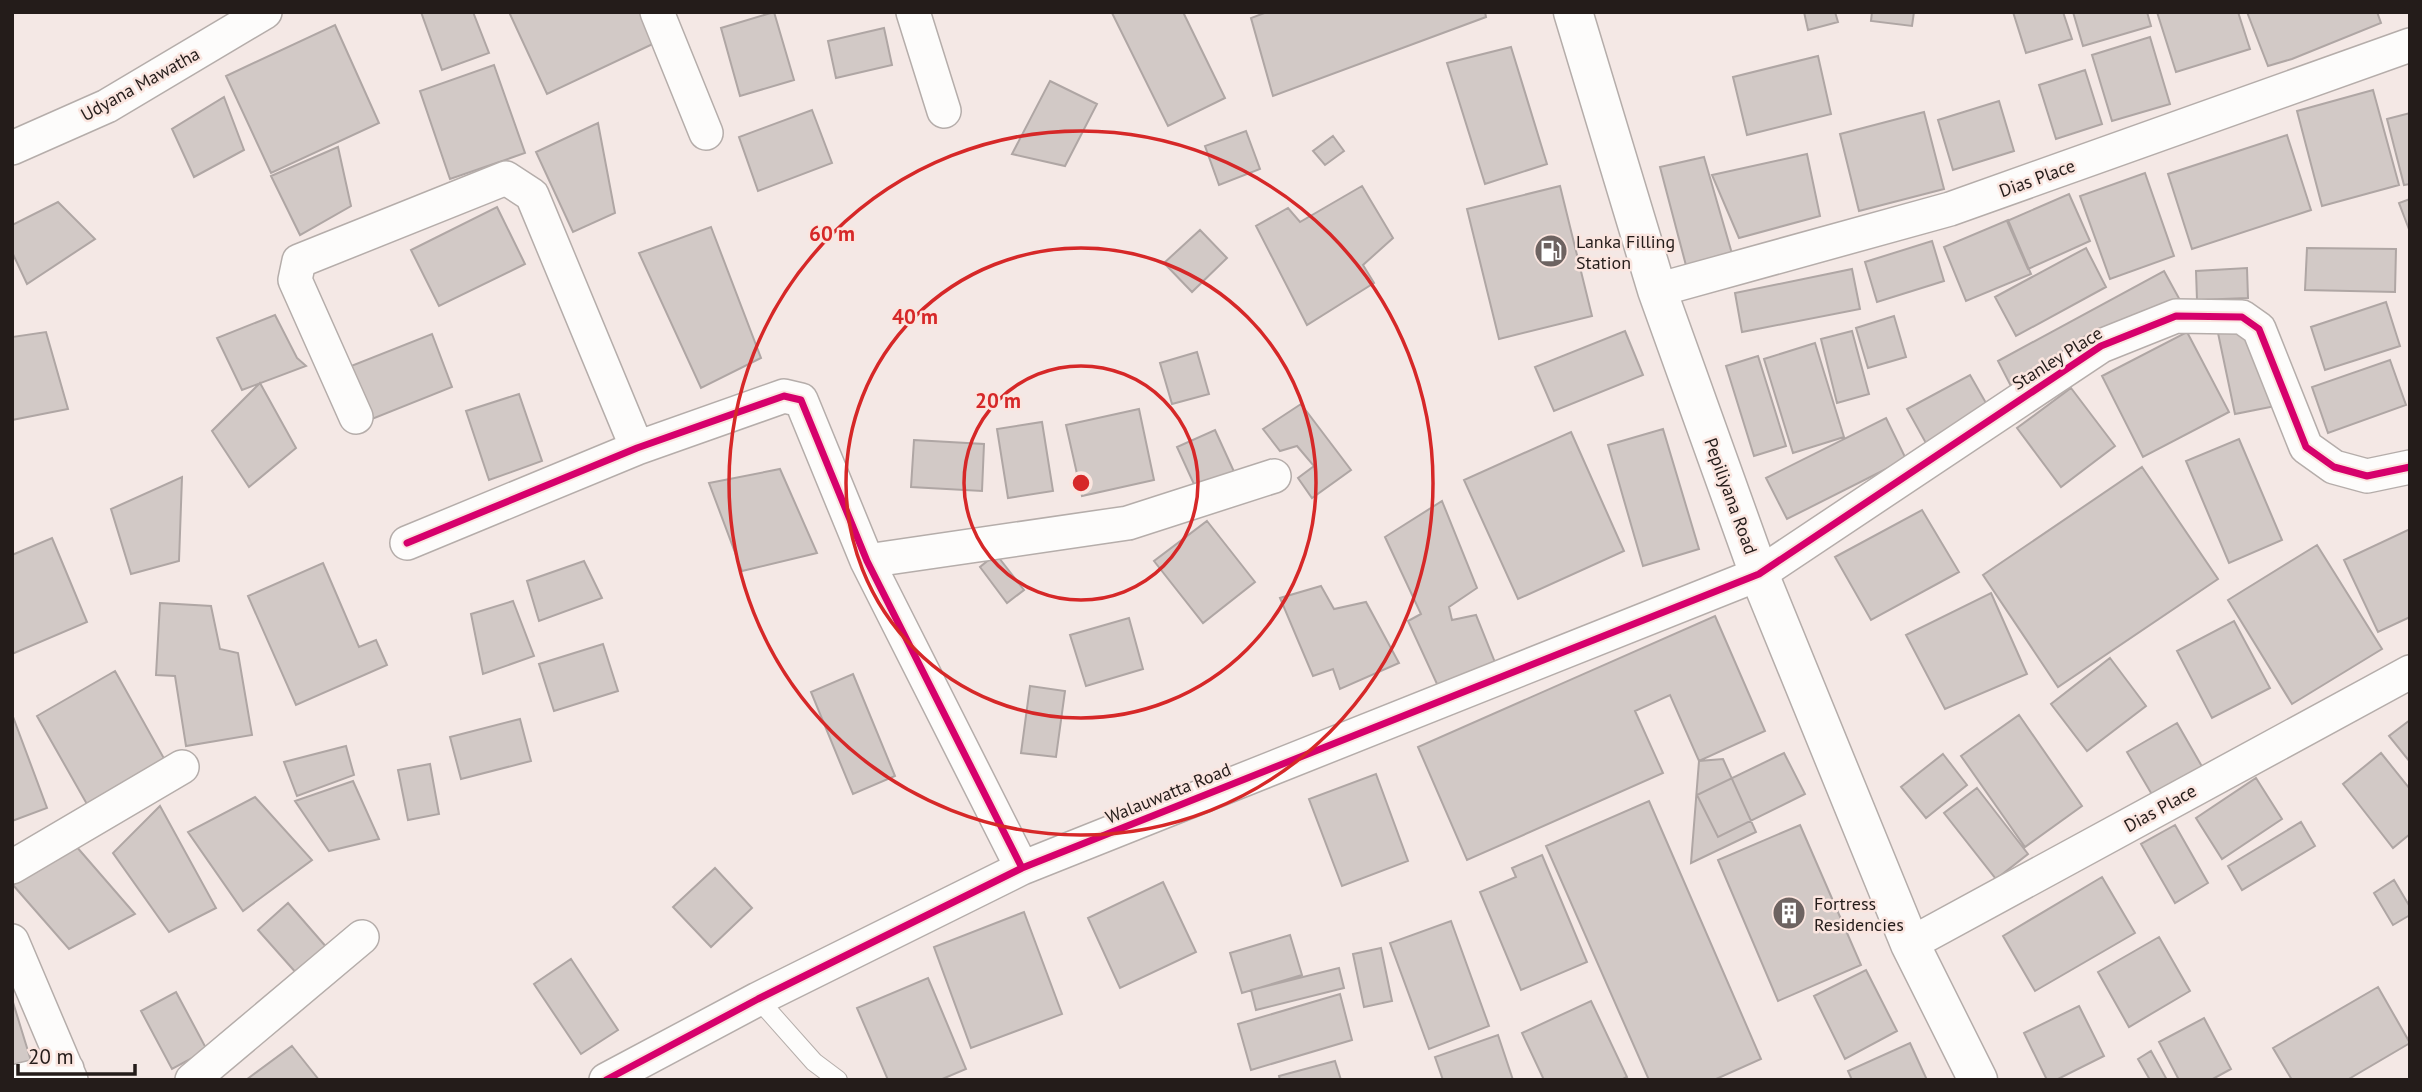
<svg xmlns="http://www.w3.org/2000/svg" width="2422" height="1092" font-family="'PT Sans',sans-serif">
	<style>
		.building { fill: #d2c9c6; stroke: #afa6a4; stroke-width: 2 }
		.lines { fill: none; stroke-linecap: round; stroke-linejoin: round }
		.lane-casing { stroke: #b5adaa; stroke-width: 20 }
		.street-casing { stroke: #b5adaa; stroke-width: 36 }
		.primary-casing { stroke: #b5adaa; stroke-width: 41 }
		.lane { stroke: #fdfcfb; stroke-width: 18 }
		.street { stroke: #fdfcfb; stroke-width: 33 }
		.primary { stroke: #fdfcfb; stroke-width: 38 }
		.cycleway-casing { stroke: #fae5df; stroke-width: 11 }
		.cycleway { stroke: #d6006c; stroke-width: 7 }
		.ring { fill: none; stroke: #d62828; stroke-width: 3.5 }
		.labels { text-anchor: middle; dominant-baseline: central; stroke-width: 5; stroke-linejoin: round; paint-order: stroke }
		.street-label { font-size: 18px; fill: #241c1a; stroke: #fae5df }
		.poi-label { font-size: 18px; fill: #241c1a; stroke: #fae5df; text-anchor: start }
		.centre { fill: #d62828; stroke: #fae5df; stroke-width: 3.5 }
		.ring-label { font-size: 21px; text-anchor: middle; font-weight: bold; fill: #d62828; stroke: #fae5df; stroke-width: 5; stroke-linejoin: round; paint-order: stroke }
	</style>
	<rect width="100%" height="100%" fill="#f4e8e5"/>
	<path class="building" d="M421 12H473L489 53 442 70Z
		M509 12H643L657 42 547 94Z
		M774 12 794 80 740 96 721 28Z
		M1183 12 1225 98 1168 126 1112 13Z
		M1267 12H1485L1486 17 1273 96 1251 18Z
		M1804 12H1835L1838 22 1808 30Z
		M1872 12H1914L1912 26 1871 21Z
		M2013 12H2063L2072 39 2026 53Z
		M2073 12H2147L2151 26 2083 46Z
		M2157 12H2238L2250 49 2176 72Z
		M2247 12H2377L2381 23 2292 59 2268 66Z
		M335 25 379 123 271 173 226 76Z
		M884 28 892 65 836 78 828 41Z
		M2150 37 2170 104 2112 121 2092 55Z
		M1511 47 1547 164 1485 184 1447 63Z
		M1818 56 1831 114 1747 135 1733 77Z
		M494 65 525 153 450 179 420 91Z
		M2085 70 2102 124 2056 139 2039 85Z
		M1050 81 1097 104 1065 166 1012 154Z
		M2373 90 2399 185 2322 206 2297 111Z
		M224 97 244 150 194 177 172 129Z
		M1999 101 2014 151 1953 170 1938 120Z
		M812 110 832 163 758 191 739 137Z
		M1924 112 1944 189 1859 211 1840 134Z
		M2410 113V184L2404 185 2387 119Z
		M598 123 615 213 573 232 536 152Z
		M1246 131 1260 169 1219 185 1205 146Z
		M2287 135 2311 210 2192 249 2168 174Z
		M1333 136 1344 151 1325 165 1313 151Z
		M338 147 351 206 300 235 271 176Z
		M1807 154 1820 216 1739 238 1712 175Z
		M1704 157 1735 264 1688 273 1660 167Z
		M2145 173 2174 256 2110 279 2080 196Z
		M1362 186 1393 238 1363 265 1374 283 1307 325 1256 226 1288 208 1300 222Z
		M1560 186 1592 316 1499 339 1467 209Z
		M2069 194 2090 241 2028 269 2007 221Z
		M2410 199V232L2399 203Z
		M58 202 95 239 27 284 12 252V225Z
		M497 207 525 264 439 306 411 250Z
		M2008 220 2031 274 1966 301 1944 247Z
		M711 227 761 358 701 388 639 253Z
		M1200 230 1227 258 1192 292 1164 263Z
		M1932 241 1944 281 1877 302 1865 262Z
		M2086 248 2106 287 2016 336 1995 297Z
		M2307 248 2396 249 2395 292 2305 290Z
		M2247 268 2248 298 2197 300 2196 271Z
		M1852 269 1860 309 1742 332 1735 293Z
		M2164 271 2181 302 2014 392 1998 361Z
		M2386 302 2400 346 2325 370 2311 327Z
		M275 315 297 358 306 366 242 390 217 338Z
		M1894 316 1906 357 1868 368 1856 328Z
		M2273 322 2290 403 2235 414 2218 333Z
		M1625 331 1643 375 1554 411 1535 367Z
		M1852 331 1869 394 1837 403 1821 339Z
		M46 332 68 409 12 420V337Z
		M2187 332 2229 412 2143 457 2102 376Z
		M432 334 452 387 367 421 346 368Z
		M1815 343 1844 437 1793 453 1764 359Z
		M1197 352 1209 394 1172 404 1160 363Z
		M1758 356 1786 446 1754 456 1726 366Z
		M2390 360 2406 405 2328 433 2312 387Z
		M1970 375 1990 410 1927 445 1907 409Z
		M260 383 296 448 249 487 212 431Z
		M2071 388 2115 446 2061 487 2017 428Z
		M519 394 542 461 489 480 466 411Z
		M1301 404 1351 470 1312 498 1298 478 1314 466 1297 446 1280 451 1263 429Z
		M1139 409 1154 480 1082 496 1066 425Z
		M1886 418 1906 459 1787 519 1766 478Z
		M1042 422 1053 491 1008 498 997 429Z
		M1663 429 1699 549 1643 566 1608 445Z
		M1215 430 1236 476 1198 493 1177 447Z
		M1571 432 1624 551 1518 599 1464 480Z
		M2239 439 2282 540 2229 563 2186 461Z
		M914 440 984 444 982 491 911 487Z
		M2142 467 2218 579 2058 687 1983 575Z
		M780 469 817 553 742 571 709 483Z
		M182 477 179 561 131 574 111 509Z
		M1442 501 1477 588 1449 607 1452 620 1476 615 1500 675 1443 697 1408 621 1421 614 1385 537Z
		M1922 510 1959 572 1871 620 1835 557Z
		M1207 521 1255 582 1203 623 1154 561Z
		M2410 529V617L2378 632 2344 560Z
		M52 538 87 622 12 654V555Z
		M2317 545 2382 649 2292 704 2228 600Z
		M996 554 1024 590 1007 603 980 567Z
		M584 561 602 598 539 621 527 581Z
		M323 563 359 647 376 640 387 665 296 705 248 596Z
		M1321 586 1334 609 1366 602 1399 663 1340 689 1333 669 1313 676 1280 598Z
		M1991 593 2027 674 1945 709 1906 635Z
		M513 601 534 656 483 674 471 614Z
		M160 603 211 606 220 649 238 653 252 735 186 746 175 676 156 675Z
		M1715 616 1765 731 1699 761 1670 695 1635 711 1663 773 1467 860 1418 747Z
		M1129 618 1143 669 1086 686 1070 635Z
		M2234 621 2270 688 2212 718 2177 651Z
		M603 644 618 691 554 711 539 664Z
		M2110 658 2146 706 2087 751 2051 704Z
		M115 671 166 762 88 806 37 716Z
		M853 674 895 776 853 794 811 692Z
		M1030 686 1065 691 1056 757 1021 753Z
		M12 714 47 808 12 821Z
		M2019 715 2082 806 2025 847 1961 756Z
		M520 719 531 761 461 779 450 737Z
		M2410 720V762L2389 736Z
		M2177 723 2204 770 2154 798 2127 752Z
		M346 746 354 775 297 796 284 762Z
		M1784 753 1805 794 1718 837 1697 795Z
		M2381 753 2410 789V834L2393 848 2343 784Z
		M1943 754 1967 785 1926 818 1901 787Z
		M1723 759 1756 832 1691 863 1699 761Z
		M430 764 439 814 408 820 398 770Z
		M1376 774 1408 861 1342 886 1309 799Z
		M2256 778 2282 819 2222 859 2196 818Z
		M353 781 379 839 329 851 295 801Z
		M1977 788 2028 854 1996 879 1944 813Z
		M255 797 312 860 243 911 188 832Z
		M1649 801 1761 1059 1714 1080H1649L1546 846Z
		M160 806 216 908 169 932 113 853Z
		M2301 822 2315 846 2242 890 2228 866Z
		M1800 825 1861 965 1778 1001 1718 860Z
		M2175 825 2208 883 2175 903 2141 844Z
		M69 838 135 914 69 949 13 885Z
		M1542 855 1587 962 1521 990 1480 892 1516 877 1512 868Z
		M715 868 752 908 711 947 673 907Z
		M2102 877 2135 933 2035 991 2003 936Z
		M2394 880 2410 907V915L2393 925 2374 893Z
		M1163 882 1196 952 1120 988 1088 918Z
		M288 903 328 949 298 975 258 930Z
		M1024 912 1062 1014 971 1048 934 947Z
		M1451 921 1489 1026 1429 1049 1390 943Z
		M1290 935 1302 975 1242 993 1230 953Z
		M2159 937 2190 991 2129 1027 2098 972Z
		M1381 948 1392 1001 1364 1007 1353 954Z
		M571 959 618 1030 581 1054 534 984Z
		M1339 968 1344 988 1256 1010 1251 990Z
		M1866 970 1897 1031 1845 1059 1814 996Z
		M928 978 966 1069 940 1080H888L857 1008Z
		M2378 987 2410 1043 2347 1080H2292L2273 1048Z
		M176 992 207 1050 172 1069 141 1011Z
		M1340 994 1352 1040 1251 1070 1238 1024Z
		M12 999 32 1064 12 1070Z
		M1591 1001 1627 1077 1621 1080H1544L1522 1033Z
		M2079 1006 2104 1056 2056 1080H2047L2024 1033Z
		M2204 1018 2231 1069 2211 1080H2179L2159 1042Z
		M1498 1035 1513 1080H1443L1435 1057Z
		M1910 1043 1927 1080H1852L1848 1071Z
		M292 1046 319 1080H246Z
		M2151 1051 2167 1080H2150L2138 1059Z
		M1335 1061 1341 1080H1280L1279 1076Z"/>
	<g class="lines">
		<defs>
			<path id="lane" d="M758 999 814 1062 838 1080"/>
			<path id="street" d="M657 12 706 133
				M913 12 944 111
				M12 148 107 106 265 12
				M1657 290 1950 209 2410 45
				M356 417 295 280 299 261 506 178 532 195 637 448
				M407 543 637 448 784 396 801 400 867 561 1022 868
				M867 561 1128 523 1274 476
				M12 867 182 767
				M12 941 71 1080
				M1910 944 2410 672
				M21 1080 67 1069
				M192 1080 362 937
				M606 1080 758 999 1022 868 1759 574 2101 346 2176 316 2242 317 2259 329 2306 447 2334 467 2367 476 2410 467"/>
			<path id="primary" d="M1573 12 1657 290 1759 574 1910 944 1978 1080"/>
		</defs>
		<use href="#lane" class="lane-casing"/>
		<use href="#street" class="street-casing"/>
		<use href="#primary" class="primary-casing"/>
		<use href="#lane" class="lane"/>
		<use href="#street" class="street"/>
		<use href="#primary" class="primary"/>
		<defs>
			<path id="cycleway" d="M407 543 637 448 784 396 801 400 867 561 1022 868
				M606 1080 758 999 1022 868 1759 574 2101 346 2176 316 2242 317 2259 329 2306 447 2334 467 2367 476 2410 467"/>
		</defs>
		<use href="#cycleway" class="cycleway-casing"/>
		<use href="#cycleway" class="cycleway"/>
	</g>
	<g class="ring">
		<circle cx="1081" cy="483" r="117"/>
		<circle cx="1081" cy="483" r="235"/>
		<circle cx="1081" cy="483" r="352"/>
	</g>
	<defs>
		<symbol id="fuel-disc" viewBox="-11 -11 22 22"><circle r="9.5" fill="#6d6361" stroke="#fae5df"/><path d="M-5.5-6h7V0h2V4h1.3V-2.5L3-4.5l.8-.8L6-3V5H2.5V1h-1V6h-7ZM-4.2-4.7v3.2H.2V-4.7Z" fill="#fff"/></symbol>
		<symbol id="building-disc" viewBox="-11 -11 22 22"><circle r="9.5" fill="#6d6361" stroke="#fae5df"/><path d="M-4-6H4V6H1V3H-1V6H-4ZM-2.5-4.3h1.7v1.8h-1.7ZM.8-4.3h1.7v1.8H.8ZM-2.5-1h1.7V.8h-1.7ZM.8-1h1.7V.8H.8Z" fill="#fff"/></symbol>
	</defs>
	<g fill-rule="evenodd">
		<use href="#fuel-disc" x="1532" y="232" width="38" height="38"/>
		<use href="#building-disc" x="1770" y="894" width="38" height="38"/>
	</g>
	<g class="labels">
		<g class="street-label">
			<text transform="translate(140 84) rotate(-29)">Udyana Mawatha</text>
			<text transform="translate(2037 178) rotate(-20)">Dias Place</text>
			<text transform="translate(2057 358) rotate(-32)">Stanley Place</text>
			<text transform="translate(1731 496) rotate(70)">Pepiliyana Road</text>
			<text transform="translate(1168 793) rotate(-22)">Walauwatta Road</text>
			<text transform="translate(2160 808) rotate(-29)">Dias Place</text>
		</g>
		<g class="poi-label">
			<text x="1576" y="241">Lanka Filling<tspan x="1576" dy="21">Station</tspan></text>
			<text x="1814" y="903">Fortress<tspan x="1814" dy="21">Residencies</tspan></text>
		</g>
	</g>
	<circle cx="1081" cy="483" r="10" class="centre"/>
	<g class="ring-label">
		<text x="832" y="241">60 m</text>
		<text x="915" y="324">40 m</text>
		<text x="998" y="408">20 m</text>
	</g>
	<rect width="2422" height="1092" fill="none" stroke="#241c1a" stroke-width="28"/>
	<path d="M18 1064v10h117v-10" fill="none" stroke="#241c1a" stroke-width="3.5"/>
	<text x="28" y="1064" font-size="21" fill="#241c1a" stroke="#fae5df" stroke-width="5" paint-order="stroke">20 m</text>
</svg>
